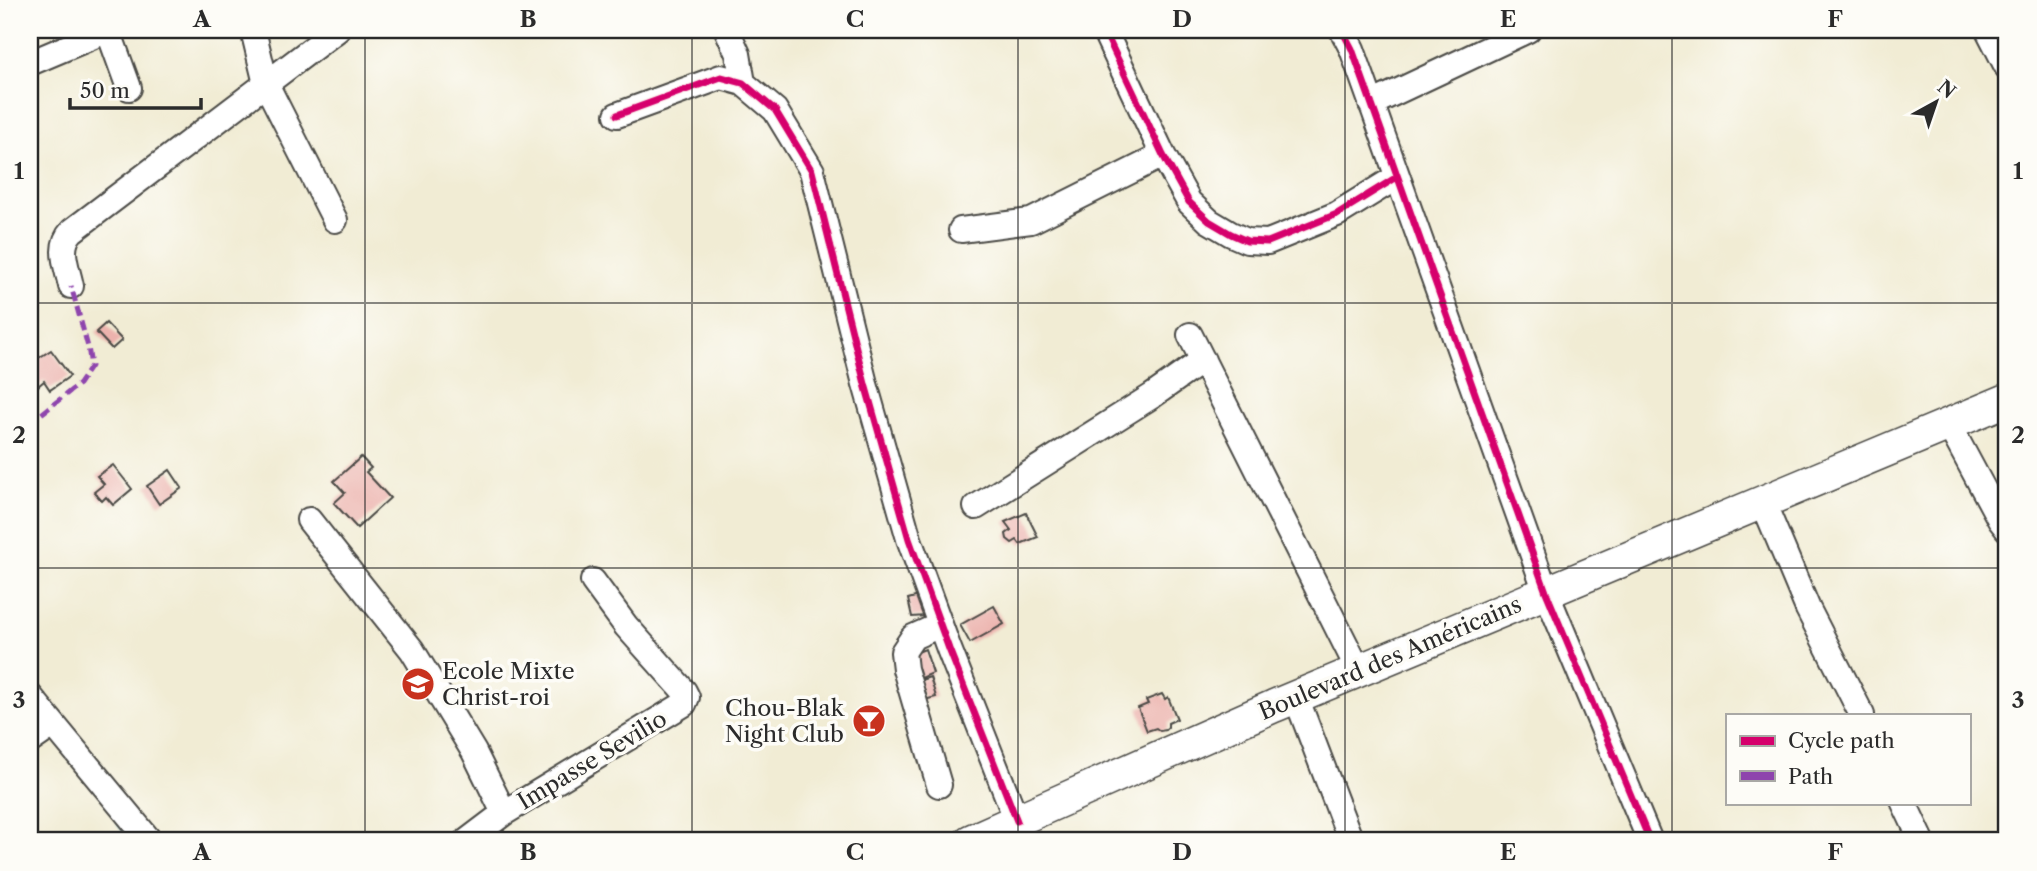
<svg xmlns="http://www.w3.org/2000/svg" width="2037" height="871" font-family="'Libre Caslon Text',serif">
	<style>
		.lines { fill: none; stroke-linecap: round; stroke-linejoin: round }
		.stream { stroke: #5fc7db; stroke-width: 5 }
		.building { fill: #ecb2ad }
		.minor-casing { stroke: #494844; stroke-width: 28 }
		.major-casing { stroke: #494844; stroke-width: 35 }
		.minor { stroke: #fff; stroke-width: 24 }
		.major { stroke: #fff; stroke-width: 32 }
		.quiet { stroke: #8e44ad; stroke-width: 5; stroke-dasharray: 10 5; stroke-linecap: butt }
		.cycleway-casing { stroke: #fdfcf7; stroke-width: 11 }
		.cycleway { stroke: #d6006c; stroke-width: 7 }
		.grid { fill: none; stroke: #2b2b2b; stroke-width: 2; stroke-opacity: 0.55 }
		.labels { text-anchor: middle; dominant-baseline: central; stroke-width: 7; stroke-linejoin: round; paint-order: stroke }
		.street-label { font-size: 23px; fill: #2b2b2b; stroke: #fdfcf7 }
		.poi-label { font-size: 23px; fill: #2b2b2b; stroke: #fdfcf7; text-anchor: start }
		.neatline { fill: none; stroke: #2b2b2b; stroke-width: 2.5 }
		.grid-label { font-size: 23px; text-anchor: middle; font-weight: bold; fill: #2b2b2b }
	</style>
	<rect width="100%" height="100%" fill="#fdfcf7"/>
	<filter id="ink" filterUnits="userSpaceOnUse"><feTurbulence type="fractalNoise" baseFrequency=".0143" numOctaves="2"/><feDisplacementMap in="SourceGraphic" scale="14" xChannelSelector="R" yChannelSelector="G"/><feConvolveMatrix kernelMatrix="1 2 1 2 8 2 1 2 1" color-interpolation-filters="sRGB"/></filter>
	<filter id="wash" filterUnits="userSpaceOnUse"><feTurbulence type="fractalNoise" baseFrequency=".00686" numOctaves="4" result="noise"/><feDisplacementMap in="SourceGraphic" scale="28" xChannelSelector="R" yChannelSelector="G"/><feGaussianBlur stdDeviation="1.57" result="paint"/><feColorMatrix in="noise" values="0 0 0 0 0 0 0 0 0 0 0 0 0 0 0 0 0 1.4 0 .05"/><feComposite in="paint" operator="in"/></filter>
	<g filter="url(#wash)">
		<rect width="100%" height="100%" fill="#f1ecd4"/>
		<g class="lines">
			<path class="stream" d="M120 824 133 841"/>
		</g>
		<g id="blocks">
			<path class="building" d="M106 323 122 340 112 349 96 332Z
				M51 350 70 376 50 390 44 381 38 386 30 376 37 371 31 363Z
				M361 457 371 468 366 472 390 498 357 528 334 503 345 493 334 481Z
				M113 465 132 489 113 505 106 497 102 501 94 492 104 484 97 476Z
				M170 470 182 488 159 504 147 486Z
				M1026 513 1038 537 1020 544 1017 540 1012 543 1007 539 1006 534 1011 530 1005 522Z
				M919 596 925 616 912 617 908 599Z
				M994 606 1004 624 970 643 960 625Z
				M925 649 933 673 919 679 910 655Z
				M930 677 936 697 924 700 918 681Z
				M1162 694 1165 699 1168 697 1177 719 1168 723V727L1165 730 1160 731 1156 728 1147 731 1138 708 1148 704 1146 700Z"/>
		</g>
	</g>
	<g filter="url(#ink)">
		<use href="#blocks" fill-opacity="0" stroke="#494844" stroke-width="2"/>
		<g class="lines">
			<defs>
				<path id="minor" d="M108 30 129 88
					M253 30 266 84 335 220
					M727 30 738 54 743 83
					M1104 30 1163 155 1189 202 1209 221 1231 234 1247 241 1268 242 1337 214 1397 177
					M1342 30 1352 49 1546 592 1650 841
					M1988 30 2007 67
					M30 63 108 30
					M1371 104 1528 30
					M617 115 721 77 743 83 775 110 812 171 865 384 909 539 949 649 1017 821
					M961 230 1031 221 1163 155
					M71 286C67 266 57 247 72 231L337 30
					M1190 335 1359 671
					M1949 425 2000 520 2007 529
					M1763 502 1808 609 1862 715
					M976 507 1152 396 1203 360
					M309 520 412 650 474 752 504 813
					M30 696 150 841
					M1296 697 1351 841
					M30 741 53 725
					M939 785 905 669 903 652 913 637 940 625
					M1904 803 1922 841
					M467 841 504 813 684 704 687 697 684 691 626 626 593 581"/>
				<path id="major" d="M970 841 1274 706 2007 400"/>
			</defs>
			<use href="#minor" class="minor-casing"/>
			<use href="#major" class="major-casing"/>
			<use href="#minor" class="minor"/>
			<use href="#major" class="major"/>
			<path class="quiet" d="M30 423 79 384 91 366 88 347 71 286"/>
			<defs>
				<path id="cycleway" d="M1104 30 1163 155 1189 202 1209 221 1231 234 1247 241 1268 242 1337 214 1397 177
					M1342 30 1352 49 1546 592 1650 841
					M617 115 721 77 743 83 775 110 812 171 865 384 909 539 949 649 1017 821"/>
			</defs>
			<use href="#cycleway" class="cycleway-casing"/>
			<use href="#cycleway" class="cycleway"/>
		</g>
	</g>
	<path class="grid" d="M365 30V841M692 30V841M1018 30V841M1345 30V841M1672 30V841M30 303H2007M30 568H2007"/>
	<defs>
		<symbol id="school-disc" viewBox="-11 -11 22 22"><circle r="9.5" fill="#c8321e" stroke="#fdfcf7"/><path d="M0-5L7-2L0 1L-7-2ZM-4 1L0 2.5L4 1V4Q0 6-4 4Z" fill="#fff"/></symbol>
		<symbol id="bar-disc" viewBox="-11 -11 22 22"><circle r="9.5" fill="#c8321e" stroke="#fdfcf7"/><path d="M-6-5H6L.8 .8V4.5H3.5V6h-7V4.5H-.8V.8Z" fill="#fff"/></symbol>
	</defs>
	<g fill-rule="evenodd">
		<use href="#school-disc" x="399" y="665" width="38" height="38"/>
		<use href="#bar-disc" x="850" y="702" width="38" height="38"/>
	</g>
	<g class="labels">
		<g class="street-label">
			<text transform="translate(1390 658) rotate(-23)">Boulevard des Américains</text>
			<text transform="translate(592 760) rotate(-31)">Impasse Sevilio</text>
		</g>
		<g class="poi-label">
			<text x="442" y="671">Ecole Mixte<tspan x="442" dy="26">Christ-roi</tspan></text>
			<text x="844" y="708" text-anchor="end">Chou-Blak<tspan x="844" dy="26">Night Club</tspan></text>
		</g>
	</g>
	<rect width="2037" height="871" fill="none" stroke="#fdfcf7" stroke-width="77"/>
	<rect x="1726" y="714" width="245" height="91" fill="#fdfcf7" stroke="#a9a8a5" stroke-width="2"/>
	<rect x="1740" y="736" width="35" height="10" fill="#d6006c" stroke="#a9a8a5" stroke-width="2"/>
	<text x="1788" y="748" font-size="21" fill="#2b2b2b">Cycle path</text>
	<rect x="1740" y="771" width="35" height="10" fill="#8e44ad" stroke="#a9a8a5" stroke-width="2"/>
	<text x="1788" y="784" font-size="21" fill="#2b2b2b">Path</text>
	<g transform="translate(1936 102) rotate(40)" stroke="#fdfcf7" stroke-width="5" paint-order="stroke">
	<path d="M0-5L12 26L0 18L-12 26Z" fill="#2b2b2b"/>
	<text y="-10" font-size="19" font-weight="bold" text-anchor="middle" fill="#2b2b2b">N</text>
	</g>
	<path d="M70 98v10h131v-10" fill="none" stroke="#2b2b2b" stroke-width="3.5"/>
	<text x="80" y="98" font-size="21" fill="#2b2b2b" stroke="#fdfcf7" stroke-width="5" paint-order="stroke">50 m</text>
	<rect x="38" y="38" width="1960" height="794" class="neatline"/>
	<g class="grid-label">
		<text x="202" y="27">A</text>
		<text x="528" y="27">B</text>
		<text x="855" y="27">C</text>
		<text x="1182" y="27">D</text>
		<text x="1508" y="27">E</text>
		<text x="1835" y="27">F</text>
		<text x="19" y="179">1</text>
		<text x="2018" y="179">1</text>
		<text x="19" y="443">2</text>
		<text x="2018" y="443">2</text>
		<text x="19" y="708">3</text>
		<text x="2018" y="708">3</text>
		<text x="202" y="860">A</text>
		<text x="528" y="860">B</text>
		<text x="855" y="860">C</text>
		<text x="1182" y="860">D</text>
		<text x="1508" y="860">E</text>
		<text x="1835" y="860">F</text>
	</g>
</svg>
